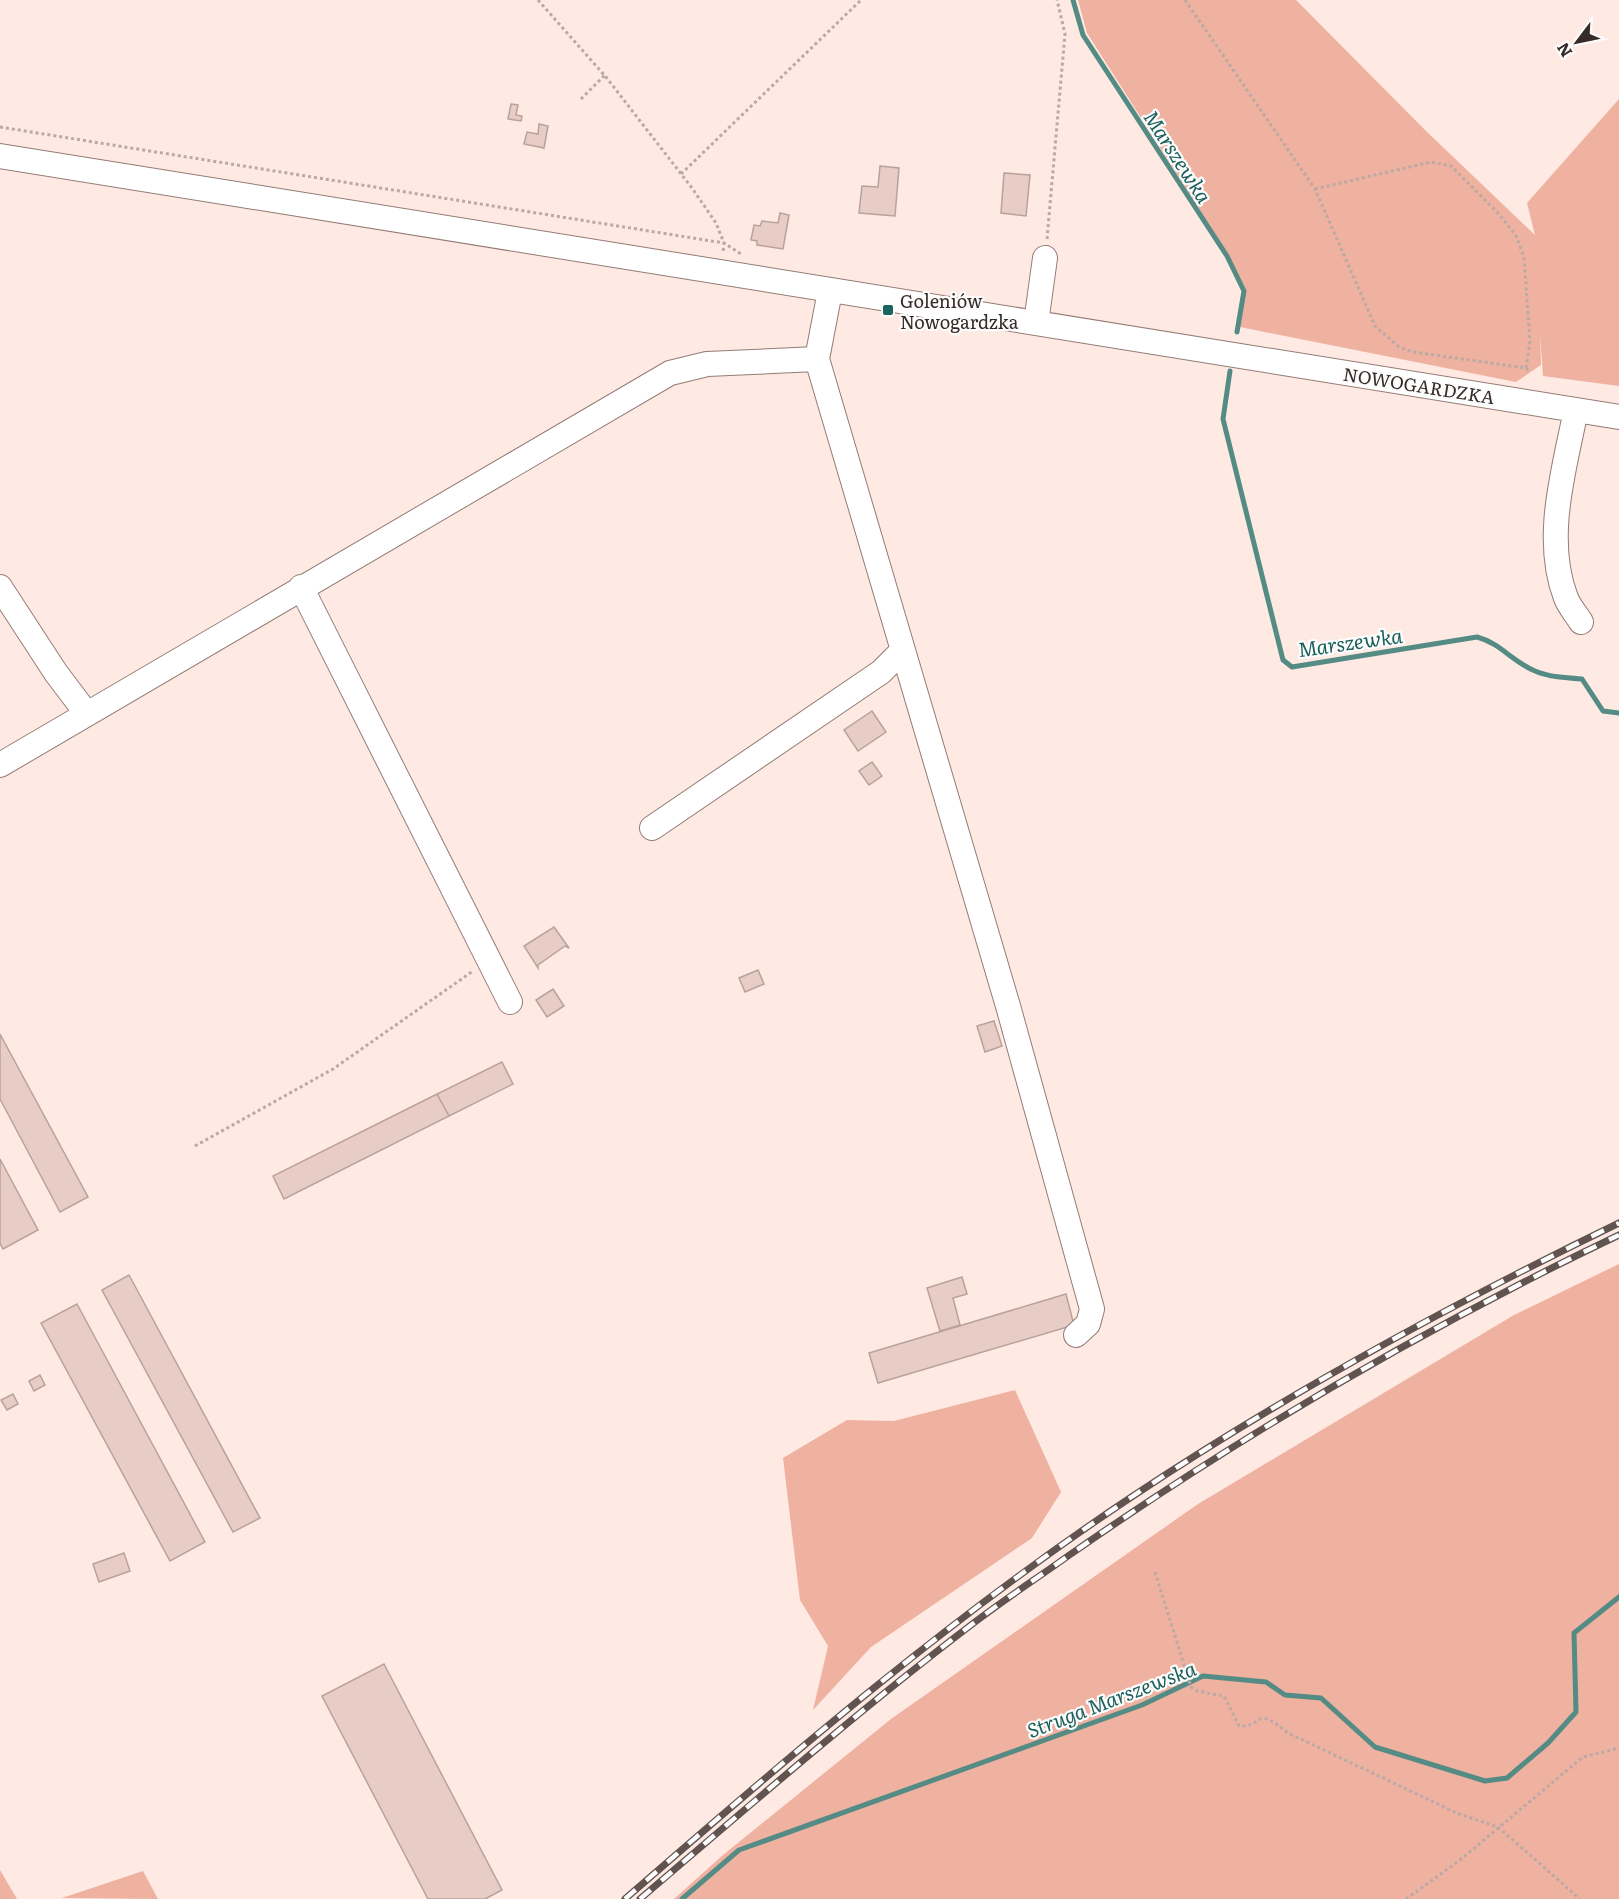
<svg xmlns="http://www.w3.org/2000/svg" width="1619" height="1899" font-family="Literata,serif">
	<style>
		.green { fill: #efb1a0 }
		.lines { fill: none; stroke-linecap: round; stroke-linejoin: round }
		.stream { stroke: #548b84; stroke-width: 5 }
		.building { fill: #e7cdc6; stroke: #baa29a; stroke-width: 1.5 }
		.minor-casing { stroke: #937c75; stroke-width: 26 }
		.path { stroke: #baa9a4; stroke-width: 3; stroke-dasharray: 3 3; stroke-linecap: butt }
		.minor { stroke: #fff; stroke-width: 24 }
		.rail-casing { stroke: #605350; stroke-width: 7 }
		.rail { stroke: #fcfcfc; stroke-width: 4.5; stroke-dasharray: 14; stroke-linecap: butt }
		.poi-dot { fill: #19655f; stroke: #fcfcfc; stroke-width: 2 }
		.labels { text-anchor: middle; dominant-baseline: central; stroke-width: 4.5; stroke-linejoin: round; paint-order: stroke }
		.poi-label { font-size: 18px; fill: #352b28; stroke: #fcfcfc; text-anchor: start }
		.street-label { font-size: 18px; fill: #352b28; stroke: #fcfcfc }
		.water-label { font-size: 20px; font-style: italic; fill: #1c605b; stroke: #fcfcfc }
	</style>
	<rect width="100%" height="100%" fill="#fee9e3"/>
	<path class="green" d="M1078 0H1296L1425 130 1535 235 1527 203 1619 99V386L1543 376 1540 333 1541 365 1516 382 1240 327 1246 289 1222 245 1087 33Z
		M1619 1264V1899H674L723 1855 891 1719 1198 1504 1514 1315Z
		M1015 1390 1061 1492 1032 1538 871 1647 813 1710 828 1646 800 1600 783 1458 847 1420 894 1421Z
		M0 1870 17 1899H0Z
		M143 1871 158 1899 62 1898Z"/>
	<g class="lines">
		<path class="stream" d="M1073 0 1083 35 1227 256 1244 291 1237 332
			M1230 371 1223 419 1283 660 1292 667 1477 637C1500 643 1513 662 1535 671 1549 677 1566 678 1582 679L1603 711 1619 713
			M682 1899 739 1850 1142 1705 1203 1676 1266 1682 1285 1695 1321 1698 1375 1747 1485 1781 1507 1778 1548 1743 1576 1712 1574 1633 1619 1597"/>
	</g>
	<path class="building" d="M511 104 518 105 516 115 522 116 521 121 508 119Z
		M539 124 548 126 544 148 524 144 527 132 538 134Z
		M880 166 899 168 895 216 859 213 862 186 878 187Z
		M1004 173 1030 175 1026 216 1001 213Z
		M780 213 789 215 783 249 757 245V241L751 240 754 225 760 226 762 221 778 223Z
		M872 711 886 732 858 751 844 730Z
		M872 762 882 776 869 785 859 771Z
		M554 927 569 948 565 946 538 965V968L524 946Z
		M758 970 764 984 745 992 739 978Z
		M553 989 564 1006 547 1017 536 1000Z
		M994 1021 1002 1046 985 1052 977 1026Z
		M0 1034 88 1197 60 1212 0 1099Z
		M502 1062 513 1084 449 1116 437 1094Z
		M437 1094 449 1116 284 1199 273 1176Z
		M0 1159 38 1230 3 1249 0 1243Z
		M129 1275 260 1518 233 1532 102 1290Z
		M962 1277 967 1294 953 1298 960 1325 940 1331 927 1288Z
		M1066 1294 1074 1325 878 1383 869 1353Z
		M77 1304 205 1542 170 1561 41 1323Z
		M40 1375 45 1385 34 1391 29 1381Z
		M13 1394 18 1404 7 1410 1 1400Z
		M124 1553 130 1571 99 1582 93 1564Z
		M384 1664 502 1890 485 1899H428L322 1696Z"/>
	<g class="lines">
		<defs>
			<path id="minor" d="M0 156 1619 417
				M830 291 817 359 1008 1006 1092 1309 1088 1324 1076 1335
				M1036 323 1045 258
				M1576 410C1564 470 1543 539 1566 598 1569 606 1576 614 1581 622
				M0 587 56 673 87 714
				M301 587 510 1002
				M0 765 670 373 707 364 817 359
				M652 828 881 672 902 651"/>
		</defs>
		<use href="#minor" class="minor-casing"/>
		<path class="path" d="M538 0 606 77 692 188 716 223 724 243 723 252
			M1185 0 1315 189 1375 326 1399 347 1413 352 1526 368 1530 372
			M581 99 605 75
			M0 127 724 243 741 254
			M681 174 861 0
			M1315 189 1431 162 1451 166 1499 214 1516 236 1524 257 1530 342 1526 368
			M1047 239 1065 34 1057 0
			M195 1146 333 1069 473 971
			M1155 1572 1191 1687 1197 1691 1224 1696 1239 1726C1264 1728 1253 1704 1288 1733L1459 1814 1498 1827 1580 1899
			M1406 1899 1460 1860 1583 1757 1619 1748"/>
		<use href="#minor" class="minor"/>
		<defs>
			<path id="rail" d="M625 1899C788 1757 952 1616 1133 1496 1288 1393 1452 1304 1619 1223
				M640 1899C749 1806 857 1712 971 1625 1002 1601 1036 1579 1068 1556 1243 1434 1427 1327 1619 1235"/>
		</defs>
		<use href="#rail" class="rail-casing"/>
		<use href="#rail" class="rail"/>
	</g>
	<rect class="poi-dot" x="882" y="304" width="12" height="12" rx="3"/>
	<g class="labels">
		<g class="poi-label">
			<text x="900" y="300">Goleniów<tspan x="900" dy="21">Nowogardzka</tspan></text>
		</g>
		<g class="street-label">
			<text transform="translate(1419 385) rotate(9)">NOWOGARDZKA</text>
		</g>
		<g class="water-label">
			<text transform="translate(1179 156) rotate(57)">Marszewka</text>
			<text transform="translate(1350 641) rotate(-8)">Marszewka</text>
			<text transform="translate(1111 1698) rotate(-21)">Struga Marszewska</text>
		</g>
	</g>
	<g transform="translate(1577 42) rotate(238)" stroke="#fcfcfc" stroke-width="4.5" paint-order="stroke">
	<path d="M0-4.5L10 22L0 15L-10 22Z" fill="#352b28"/>
	<text y="-9" font-size="16" font-weight="bold" text-anchor="middle" fill="#352b28">N</text>
	</g>
</svg>
